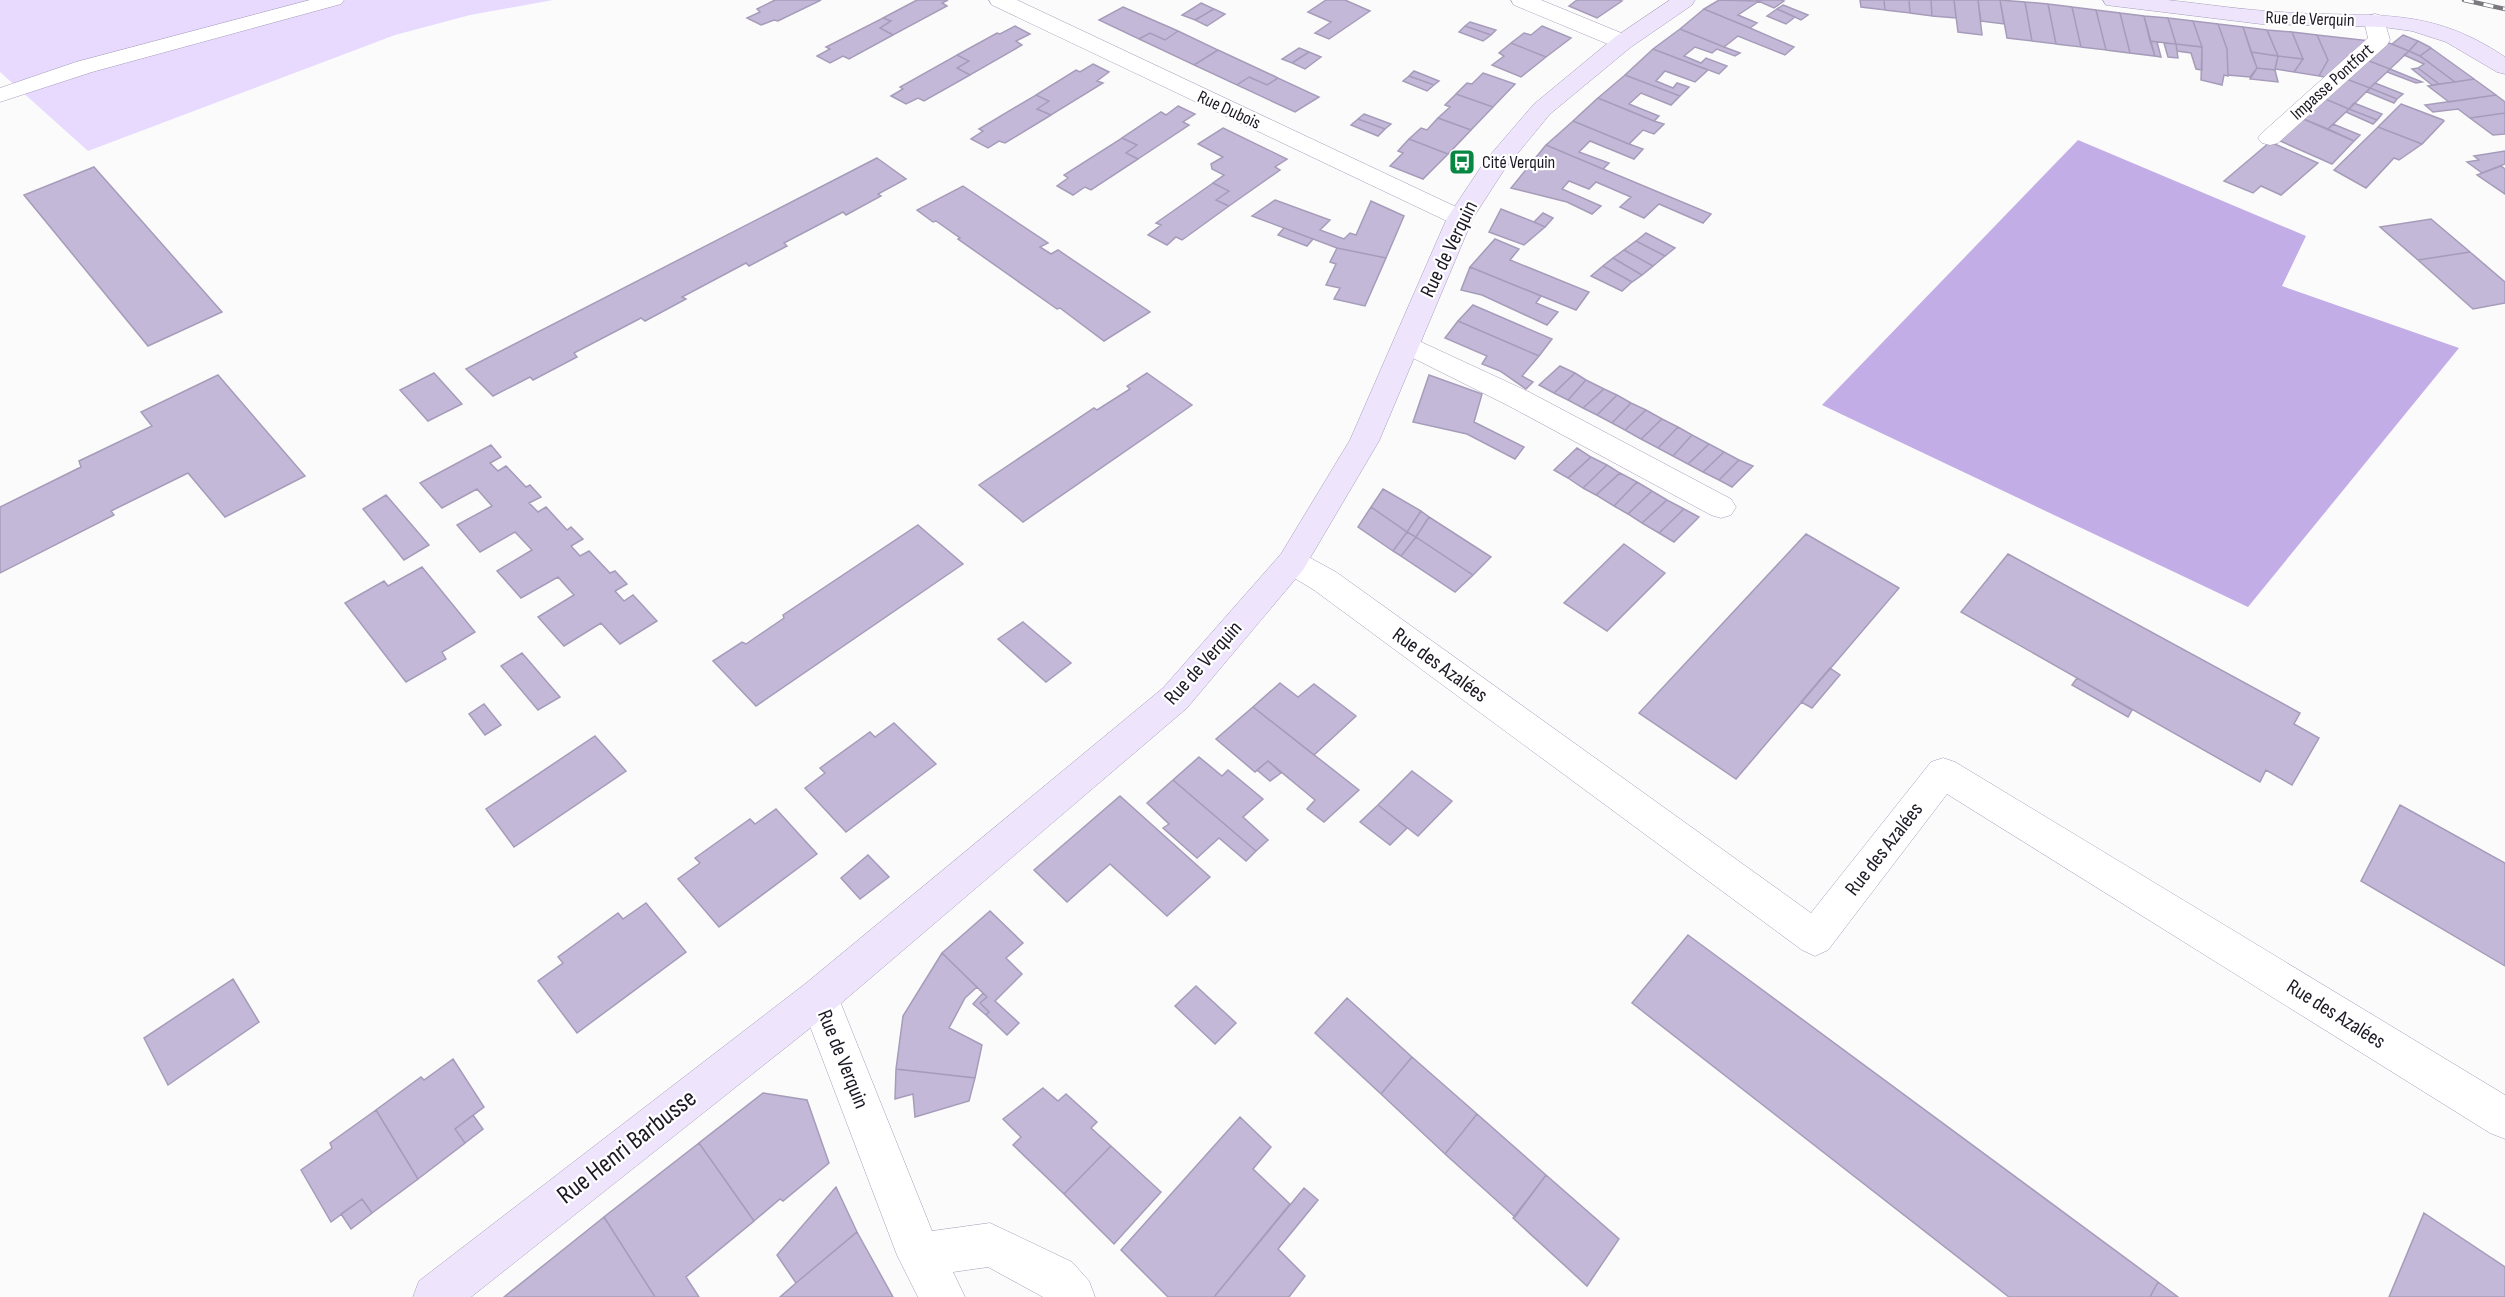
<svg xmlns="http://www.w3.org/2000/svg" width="2505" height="1297" font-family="'Sofia Sans Condensed',sans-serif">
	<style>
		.green { fill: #e7dafe }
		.forest { fill: #c2ade7 }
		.building { fill: #c3b8d8; stroke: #a69cba; stroke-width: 1.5 }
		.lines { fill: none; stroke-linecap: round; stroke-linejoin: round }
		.lane-casing { stroke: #a69bba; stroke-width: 1 }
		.street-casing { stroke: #a69bba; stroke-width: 1 }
		.secondary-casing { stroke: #a69bba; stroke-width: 1 }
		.lane { fill: #fff; fill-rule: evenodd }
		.street { fill: #fff; fill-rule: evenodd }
		.secondary { fill: #eee5fd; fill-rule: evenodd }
		.rail-casing { stroke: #7b787f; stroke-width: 4.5 }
		.rail { stroke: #fff; stroke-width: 3; stroke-dasharray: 10; stroke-linecap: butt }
		.labels { text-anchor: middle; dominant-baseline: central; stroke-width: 4.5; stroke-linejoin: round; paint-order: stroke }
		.far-street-label { font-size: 18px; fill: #1d1924; stroke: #fff }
		.far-poi-label { font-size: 18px; fill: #1d1924; stroke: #fff; text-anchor: start }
		.street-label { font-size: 21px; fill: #1d1924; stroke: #fff }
		.near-street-label { font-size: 26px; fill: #1d1924; stroke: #fff }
	</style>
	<rect width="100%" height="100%" fill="#fbfbfb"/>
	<path class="green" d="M0 0H553L470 15 395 35 88 151 0 72Z"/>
	<path class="forest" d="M2078 140 2306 236 2282 286 2459 348 2248 607 1822 405Z"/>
	<path class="building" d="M775 0H821L778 21 774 20 761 25 747 18 760 12 757 9Z
		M917 0H948L942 3 947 6 893 35 880 28 891 21 883 18Z
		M1326 0H1345L1370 11 1329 39 1315 33 1331 22 1308 12Z
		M1577 0H1619L1622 1 1597 18 1569 6Z
		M1719 0 1759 1 1738 15 1757 23 1750 28 1704 9Z
		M1756 0H1781L1784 1 1774 8Z
		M1860 0H1884L1885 10 1861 7Z
		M1884 0H1909L1910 13 1885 10Z
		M1909 0H1931L1932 16 1910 13Z
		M1931 0H1954L1956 18 1932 16Z
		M1954 0H1978L1982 35 1958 32Z
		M1978 0H2000L2004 24 1981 21Z
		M2000 0 2025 2 2032 41 2007 38Z
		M2025 2 2048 4 2056 44 2032 41Z
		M1201 3 1214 9 1195 20 1182 15Z
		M2048 4 2072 7 2081 47 2056 44Z
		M1783 5 1808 15 1801 20 1777 9Z
		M1123 7 1178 31 1165 40 1150 33 1139 39 1099 20Z
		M2072 7 2096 10 2106 50 2081 47Z
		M1214 9 1225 14 1207 26 1195 20Z
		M1704 9 1750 28 1794 47 1785 55 1738 36 1724 47 1680 29Z
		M1777 9 1795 17 1786 24 1767 16Z
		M2096 10 2120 13 2130 53 2106 50Z
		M2120 13 2144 16 2155 56 2130 53Z
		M2144 16 2168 18 2176 44 2150 41Z
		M883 18 891 21 880 28 893 35 849 59 843 56 830 63 817 56 830 49 826 47Z
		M2168 18 2193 21 2202 47 2176 44Z
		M2193 21 2218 24 2227 49 2228 76 2224 75 2222 85 2201 80 2202 47Z
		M1470 22 1496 30 1491 35 1465 26Z
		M2218 24 2243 27 2257 68 2250 77 2228 75 2227 49Z
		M1015 26 1030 34 1016 41 1022 45 970 75 957 68 969 61 957 55 997 33 1000 34Z
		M1465 26 1491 35 1483 41 1459 32Z
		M1542 26 1571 38 1546 57 1511 43 1524 33 1531 35Z
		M2243 27 2267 30 2278 56 2251 52Z
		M1680 29 1724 47 1740 53 1735 56 1717 49 1712 53 1695 47 1684 56 1701 63 1706 58 1727 66 1719 74 1653 49Z
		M2267 30 2292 32 2303 59 2278 56Z
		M1178 31 1218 50 1194 65 1139 39 1150 33 1165 40Z
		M2292 32 2317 35 2328 60 2319 76 2294 72 2303 59Z
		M2317 35 2371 41 2329 78 2319 76 2328 60Z
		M2403 35 2418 41 2409 51 2392 44Z
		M2150 41 2157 42 2161 57 2155 56Z
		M2384 41 2409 51 2390 69 2364 59Z
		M2418 41 2430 47 2431 48 2420 56 2409 51Z
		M1511 43 1546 57 1521 77 1492 65 1504 56 1499 53Z
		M2164 43 2176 44 2178 58 2168 57Z
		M2176 44 2202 47V70L2196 69 2191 53 2177 51Z
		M1299 48 1309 52 1292 63 1282 59Z
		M2431 48 2474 79 2455 82 2420 56Z
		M1653 49 1708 70 1695 82 1665 71 1656 81 1673 88 1677 83 1689 87 1680 96 1625 75Z
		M1218 50 1274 76 1278 78 1267 85 1249 77 1237 85 1194 65Z
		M2409 51 2420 56 2455 82 2439 84 2418 68 2424 64 2404 55Z
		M1309 52 1321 57 1305 69 1292 63Z
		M2251 52 2278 56 2275 70 2257 68Z
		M957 55 969 61 957 68 970 75 924 101 918 98 906 104 891 96 903 89 900 87Z
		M2278 56 2303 59 2294 72 2275 69Z
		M2364 59 2390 69 2370 88 2344 78Z
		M1093 64 1109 72 1097 81 1103 83 1051 115 1037 109 1049 101 1036 95 1076 70 1080 72Z
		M2257 68 2275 70 2278 82 2250 79Z
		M2418 68 2439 84 2432 85 2412 69Z
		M2390 69 2422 82 2416 83 2387 72Z
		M1414 71 1439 81 1434 85 1409 76Z
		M1483 73 1515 84 1493 107 1456 94 1467 83 1472 84Z
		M1625 75 1680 96 1671 105 1641 93 1629 104 1659 116 1654 121 1598 98Z
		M1409 76 1434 85 1427 91 1403 81Z
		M1249 77 1267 85 1278 78 1319 97 1295 112 1237 85Z
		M2344 78 2370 88 2349 109 2323 98Z
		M2474 79 2496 95 2449 102 2428 86Z
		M2375 83 2403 94 2397 99 2370 88Z
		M2370 88 2397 99 2394 103 2367 92Z
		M1456 94 1493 107 1471 130 1438 118 1450 107 1445 105Z
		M1036 95 1049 101 1037 109 1051 115 1005 143 999 141 988 148 971 139 983 131 979 129Z
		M2496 95 2505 102V113L2470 118 2458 109 2433 112 2425 105Z
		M1598 98 1654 121 1664 124 1654 134 1643 130 1629 144 1573 121Z
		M2323 98 2349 109 2328 129 2301 118Z
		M2354 103 2382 114 2377 120 2349 109Z
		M2401 104 2443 120 2444 121 2422 144 2378 127Z
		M1178 106 1195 114 1183 122 1189 125 1138 159 1126 153 1137 145 1122 138 1161 112 1166 115Z
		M2349 109 2377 120 2373 124 2346 112Z
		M2505 113V134L2493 135 2470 118Z
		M1364 114 1391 124 1385 129 1358 119Z
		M1438 118 1471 130 1448 154 1409 139 1421 128 1427 130Z
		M2301 118 2354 141 2332 164 2278 140Z
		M1358 119 1385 129 1378 136 1351 125Z
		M1573 121 1629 144 1643 149 1634 159 1590 141 1579 152 1609 163 1603 169 1546 145Z
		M2333 124 2360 135 2354 141 2328 129Z
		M2378 127 2422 144 2399 160 2394 158 2366 188 2334 170Z
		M1223 128 1287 159 1275 167 1280 170 1229 206 1216 200 1229 191 1213 183 1224 175 1212 169 1211 164 1223 157 1198 144Z
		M1122 138 1137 145 1126 153 1138 159 1091 190 1085 187 1073 195 1057 186 1068 178 1064 175Z
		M1409 139 1448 154 1423 179 1390 166 1403 153 1398 151Z
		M2270 142 2318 163 2281 195 2261 186 2253 193 2224 181Z
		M1546 145 1603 169 1711 214 1703 223 1659 204 1644 218 1620 207 1631 197 1596 182 1589 189 1569 181 1562 189 1601 206 1592 214 1567 202 1511 188Z
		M2505 151V164L2482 173 2467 162 2479 160 2474 156Z
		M877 158 906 179 878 194 881 196 846 215 843 212 784 243 787 246 749 266 746 263 682 297 686 299 645 321 641 318 574 353 577 357 533 380 530 377 493 396 466 369Z
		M2501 166 2505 169V194L2477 175Z
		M94 167 222 312 148 346 24 195Z
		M1213 183 1229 191 1216 200 1229 206 1182 240 1176 237 1167 245 1148 235 1161 225 1156 223Z
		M963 186 1048 243 1040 247 1051 254 1058 250 1150 312 1104 341 1060 308 1057 309 958 239 960 238 936 221 933 222 917 210Z
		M1275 200 1330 220 1320 230 1344 239 1350 233 1356 235 1371 201 1404 216 1386 258 1337 248 1252 216Z
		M1501 209 1534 222 1545 227 1524 245 1489 232Z
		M1543 213 1553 218 1545 227 1534 222Z
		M2431 219 2470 252 2418 260 2380 227Z
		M1284 228 1313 239 1307 246 1278 235Z
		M1646 233 1675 248 1665 256 1636 241Z
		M1495 239 1519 249 1510 260 1589 292 1576 310 1470 267Z
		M1636 241 1665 256 1653 266 1624 250Z
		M1337 248 1386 258 1365 306 1334 299 1340 288 1326 285 1336 264 1330 262Z
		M1624 250 1653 266 1642 275 1613 258Z
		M2470 252 2505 282V303L2473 309 2418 260Z
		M1613 258 1642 275 1632 282 1603 266Z
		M1603 266 1632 282 1622 291 1591 276Z
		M1470 267 1541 296 1536 303 1558 312 1547 325 1482 295 1461 290Z
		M1473 305 1552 339 1539 356 1458 321Z
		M1458 321 1539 356 1522 376 1533 382 1526 389 1500 371 1482 364 1487 356 1445 338Z
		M1560 366 1575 373 1554 393 1539 385Z
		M434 373 462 404 428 421 400 390Z
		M1147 373 1192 405 1023 522 979 485 1094 408 1097 410 1130 389 1127 386Z
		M1575 373 1586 380 1568 400 1554 393Z
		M218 375 305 476 225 517 188 473 111 511 114 515 0 573V507L81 467 79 461 152 426 141 412Z
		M1429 375 1482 394 1474 422 1524 447 1515 459 1467 434 1413 422Z
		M1586 380 1604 389 1583 408 1568 400Z
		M1604 389 1617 395 1597 415 1583 408Z
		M1617 395 1631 403 1612 423 1597 415Z
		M1631 403 1646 410 1625 430 1612 423Z
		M1646 410 1662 419 1641 439 1625 430Z
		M1662 419 1678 427 1658 448 1641 439Z
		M1678 427 1692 435 1673 456 1658 448Z
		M1692 435 1709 444 1688 464 1673 456Z
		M1709 444 1724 452 1703 472 1688 464Z
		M491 445 501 457 490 463 498 471 506 466 526 487 530 485 541 497 529 503 538 512 546 507 567 530 571 527 583 539 571 546 580 556 589 551 610 573 615 571 627 584 615 591 624 601 633 595 657 621 620 644 601 623 564 646 538 617 574 595 558 577 521 598 497 571 532 550 515 532 480 552 457 525 492 506 477 489 442 508 420 483Z
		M1577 448 1591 457 1568 478 1554 470Z
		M1724 452 1739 460 1719 480 1703 472Z
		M1591 457 1607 465 1583 488 1568 478Z
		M1739 460 1753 466 1732 487 1719 480Z
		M1607 465 1620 473 1596 495 1583 488Z
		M1620 473 1637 482 1614 506 1596 495Z
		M1637 482 1652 491 1628 514 1614 506Z
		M1383 489 1421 511 1407 532 1371 507Z
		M1652 491 1667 500 1642 523 1628 514Z
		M386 495 429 545 404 560 363 509Z
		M1667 500 1684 509 1659 533 1642 523Z
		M1371 507 1407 532 1393 551 1358 527Z
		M1684 509 1699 517 1674 542 1659 533Z
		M1421 511 1429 517 1416 537 1407 532Z
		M1429 517 1491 557 1473 575 1416 537Z
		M918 525 963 564 756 706 713 661 742 642 746 644 784 618 783 615Z
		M1407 532 1416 537 1401 556 1393 551Z
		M1806 534 1899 588 1736 779 1639 713Z
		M1416 537 1473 575 1455 592 1401 556Z
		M1624 544 1665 573 1607 631 1564 603Z
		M2008 554 2300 713 2294 724 2319 738 2292 785 2266 770 2260 782 1961 612Z
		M422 567 475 632 442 652 446 659 406 682 345 603 384 581 388 586Z
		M1023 622 1071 663 1046 682 998 639Z
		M522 653 560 697 538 710 501 666Z
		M1830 668 1840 675 1812 708 1801 702Z
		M2077 678 2132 710 2128 717 2072 685Z
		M1280 683 1298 697 1314 684 1356 716 1314 755 1253 707Z
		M484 704 501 725 485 735 469 714Z
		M1253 707 1359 790 1324 822 1307 809 1315 800 1268 761 1255 772 1216 739Z
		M894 723 936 764 846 832 805 788 825 773 820 768 870 732 875 737Z
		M595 736 626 771 514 847 486 809Z
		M1199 757 1222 776 1228 770 1263 799 1243 817 1268 840 1256 851 1173 780Z
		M1268 761 1281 773 1270 781 1257 770Z
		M1412 771 1452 801 1418 836 1378 805Z
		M1173 780 1256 851 1246 861 1219 838 1197 858 1163 828 1169 824 1147 803Z
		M1120 796 1210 877 1167 916 1110 864 1067 902 1034 870Z
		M1378 805 1407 828 1390 845 1360 822Z
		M2400 805 2505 863V966L2361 881Z
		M776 809 817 854 719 927 678 879 700 863 695 858 750 819 755 824Z
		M868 855 889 877 860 899 841 878Z
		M646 903 686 952 577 1033 538 981 563 963 558 957 618 913 623 919Z
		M990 911 1023 943 1006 958 1022 974 995 1001 1019 1023 1007 1035 986 1015 989 1012 980 1003 987 997 942 953Z
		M1688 935 2158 1282 2150 1297H2009L1632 1003Z
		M942 953 977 987 965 998 949 1028 982 1045 975 1078 896 1069 903 1016Z
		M233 979 259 1022 168 1085 144 1038Z
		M1196 986 1236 1023 1215 1044 1175 1006Z
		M983 993 987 997 980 1003 989 1012 986 1015 973 1004Z
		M1347 998 1412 1057 1381 1094 1315 1033Z
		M1412 1057 1477 1114 1445 1154 1381 1094Z
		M453 1059 484 1107 455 1129 465 1143 418 1179 376 1110 421 1077 424 1080Z
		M896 1069 975 1078 969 1101 915 1117 913 1094 895 1099Z
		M1043 1088 1058 1101 1066 1094 1097 1122 1091 1128 1111 1146 1064 1194 1013 1145 1021 1137 1003 1119Z
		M763 1093 807 1100 829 1163 783 1201 780 1199 754 1221 699 1143Z
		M376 1110 418 1179 372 1213 362 1199 331 1222 301 1170 332 1148 330 1143Z
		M1477 1114 1546 1175 1515 1217 1445 1154Z
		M473 1115 483 1129 465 1143 455 1129Z
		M1240 1117 1271 1147 1253 1169 1290 1204 1214 1297H1168L1121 1250Z
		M699 1143 754 1221 686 1277 699 1297H655L604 1217Z
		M1111 1146 1161 1192 1114 1244 1064 1194Z
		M1546 1175 1619 1239 1587 1286 1513 1218Z
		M836 1187 857 1232 796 1283 777 1255Z
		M1304 1188 1318 1200 1278 1249 1305 1276 1289 1297H1214Z
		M362 1199 372 1213 351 1229 341 1214Z
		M2424 1213 2505 1267V1297H2389Z
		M604 1217 655 1297H504Z
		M857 1232 893 1297H780L796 1283Z
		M2158 1282 2178 1297H2150Z"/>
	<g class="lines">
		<defs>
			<path id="lane" d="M310 0H344L341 4 92 72 0 102V88L76 62Z
				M1406 335 1529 392 1731 499 1736 507 1731 515 1721 518 1711 515 1509 406 1397 350 1393 344 1397 338Z"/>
			<path id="street" d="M989 0H1017L1469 213 1473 218 1469 223 1460 226 1451 223 992 5Z
				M1511 0H1541L1631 37 1634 42 1631 47 1623 49 1615 47 1514 5Z
				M2375 14 2383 16 2390 40 2387 45 2278 143 2270 145 2262 143 2258 138 2262 133 2368 38 2364 21 2367 16Z
				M1292 550 1303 554 1336 572 1811 913 1931 762 1943 758 1955 762 2505 1095V1139L2490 1133 1947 794 1828 950 1815 956 1802 950 1314 590 1281 570 1276 562 1281 554Z
				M819 978 833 984 932 1231 990 1223 1072 1262 1089 1281 1095 1297H1043L988 1267 953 1272 965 1297H918L897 1255 799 997 805 984Z"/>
			<path id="secondary" d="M1670 0H1695L1692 5 1631 47 1550 114 1504 170 1473 218 1379 441 1303 570 1187 708 833 1010 471 1297H413L419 1281 805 984 1163 688 1281 554 1350 440 1447 218 1485 161 1534 104 1615 37Z
				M2103 0C2124 0 2146 0 2167 0 2205 4 2243 10 2281 12 2370 19 2425 3 2505 57V74L2497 72 2446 42 2412 31 2383 27 2261 24 2114 6 2106 5Z"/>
		</defs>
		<use href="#lane" class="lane-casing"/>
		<use href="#street" class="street-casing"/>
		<use href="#secondary" class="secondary-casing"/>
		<use href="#lane" class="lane"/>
		<use href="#street" class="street"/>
		<use href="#secondary" class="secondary"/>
		<defs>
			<path id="rail" d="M2464 0 2505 9"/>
		</defs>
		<use href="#rail" class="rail-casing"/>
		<use href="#rail" class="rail"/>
	</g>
	<defs>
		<symbol id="bus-square" viewBox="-11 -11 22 22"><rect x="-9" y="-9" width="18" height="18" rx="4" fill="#078742" stroke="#fff"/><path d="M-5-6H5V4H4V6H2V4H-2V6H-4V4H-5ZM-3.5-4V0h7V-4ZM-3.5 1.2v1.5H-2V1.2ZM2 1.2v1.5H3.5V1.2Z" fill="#fff"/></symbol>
	</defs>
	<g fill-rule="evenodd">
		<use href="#bus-square" x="1447" y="147" width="30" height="30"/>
	</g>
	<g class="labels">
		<g class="far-street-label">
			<text transform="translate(2310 19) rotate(2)">Rue de Verquin</text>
			<text transform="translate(2332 82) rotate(-42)">Impasse Pontfort</text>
			<text transform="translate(1229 110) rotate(25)">Rue Dubois</text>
		</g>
		<g class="far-poi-label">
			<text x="1482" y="162">Cité Verquin</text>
		</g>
		<g class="street-label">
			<text transform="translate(1449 249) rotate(-64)">Rue de Verquin</text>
			<text transform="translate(1203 663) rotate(-48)">Rue de Verquin</text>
			<text transform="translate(1440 665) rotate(36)">Rue des Azalées</text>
			<text transform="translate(1884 849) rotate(-52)">Rue des Azalées</text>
			<text transform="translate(2336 1014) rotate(32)">Rue des Azalées</text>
			<text transform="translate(843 1059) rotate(68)">Rue de Verquin</text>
		</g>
		<g class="near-street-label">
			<text transform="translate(627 1147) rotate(-38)">Rue Henri Barbusse</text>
		</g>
	</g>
</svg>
